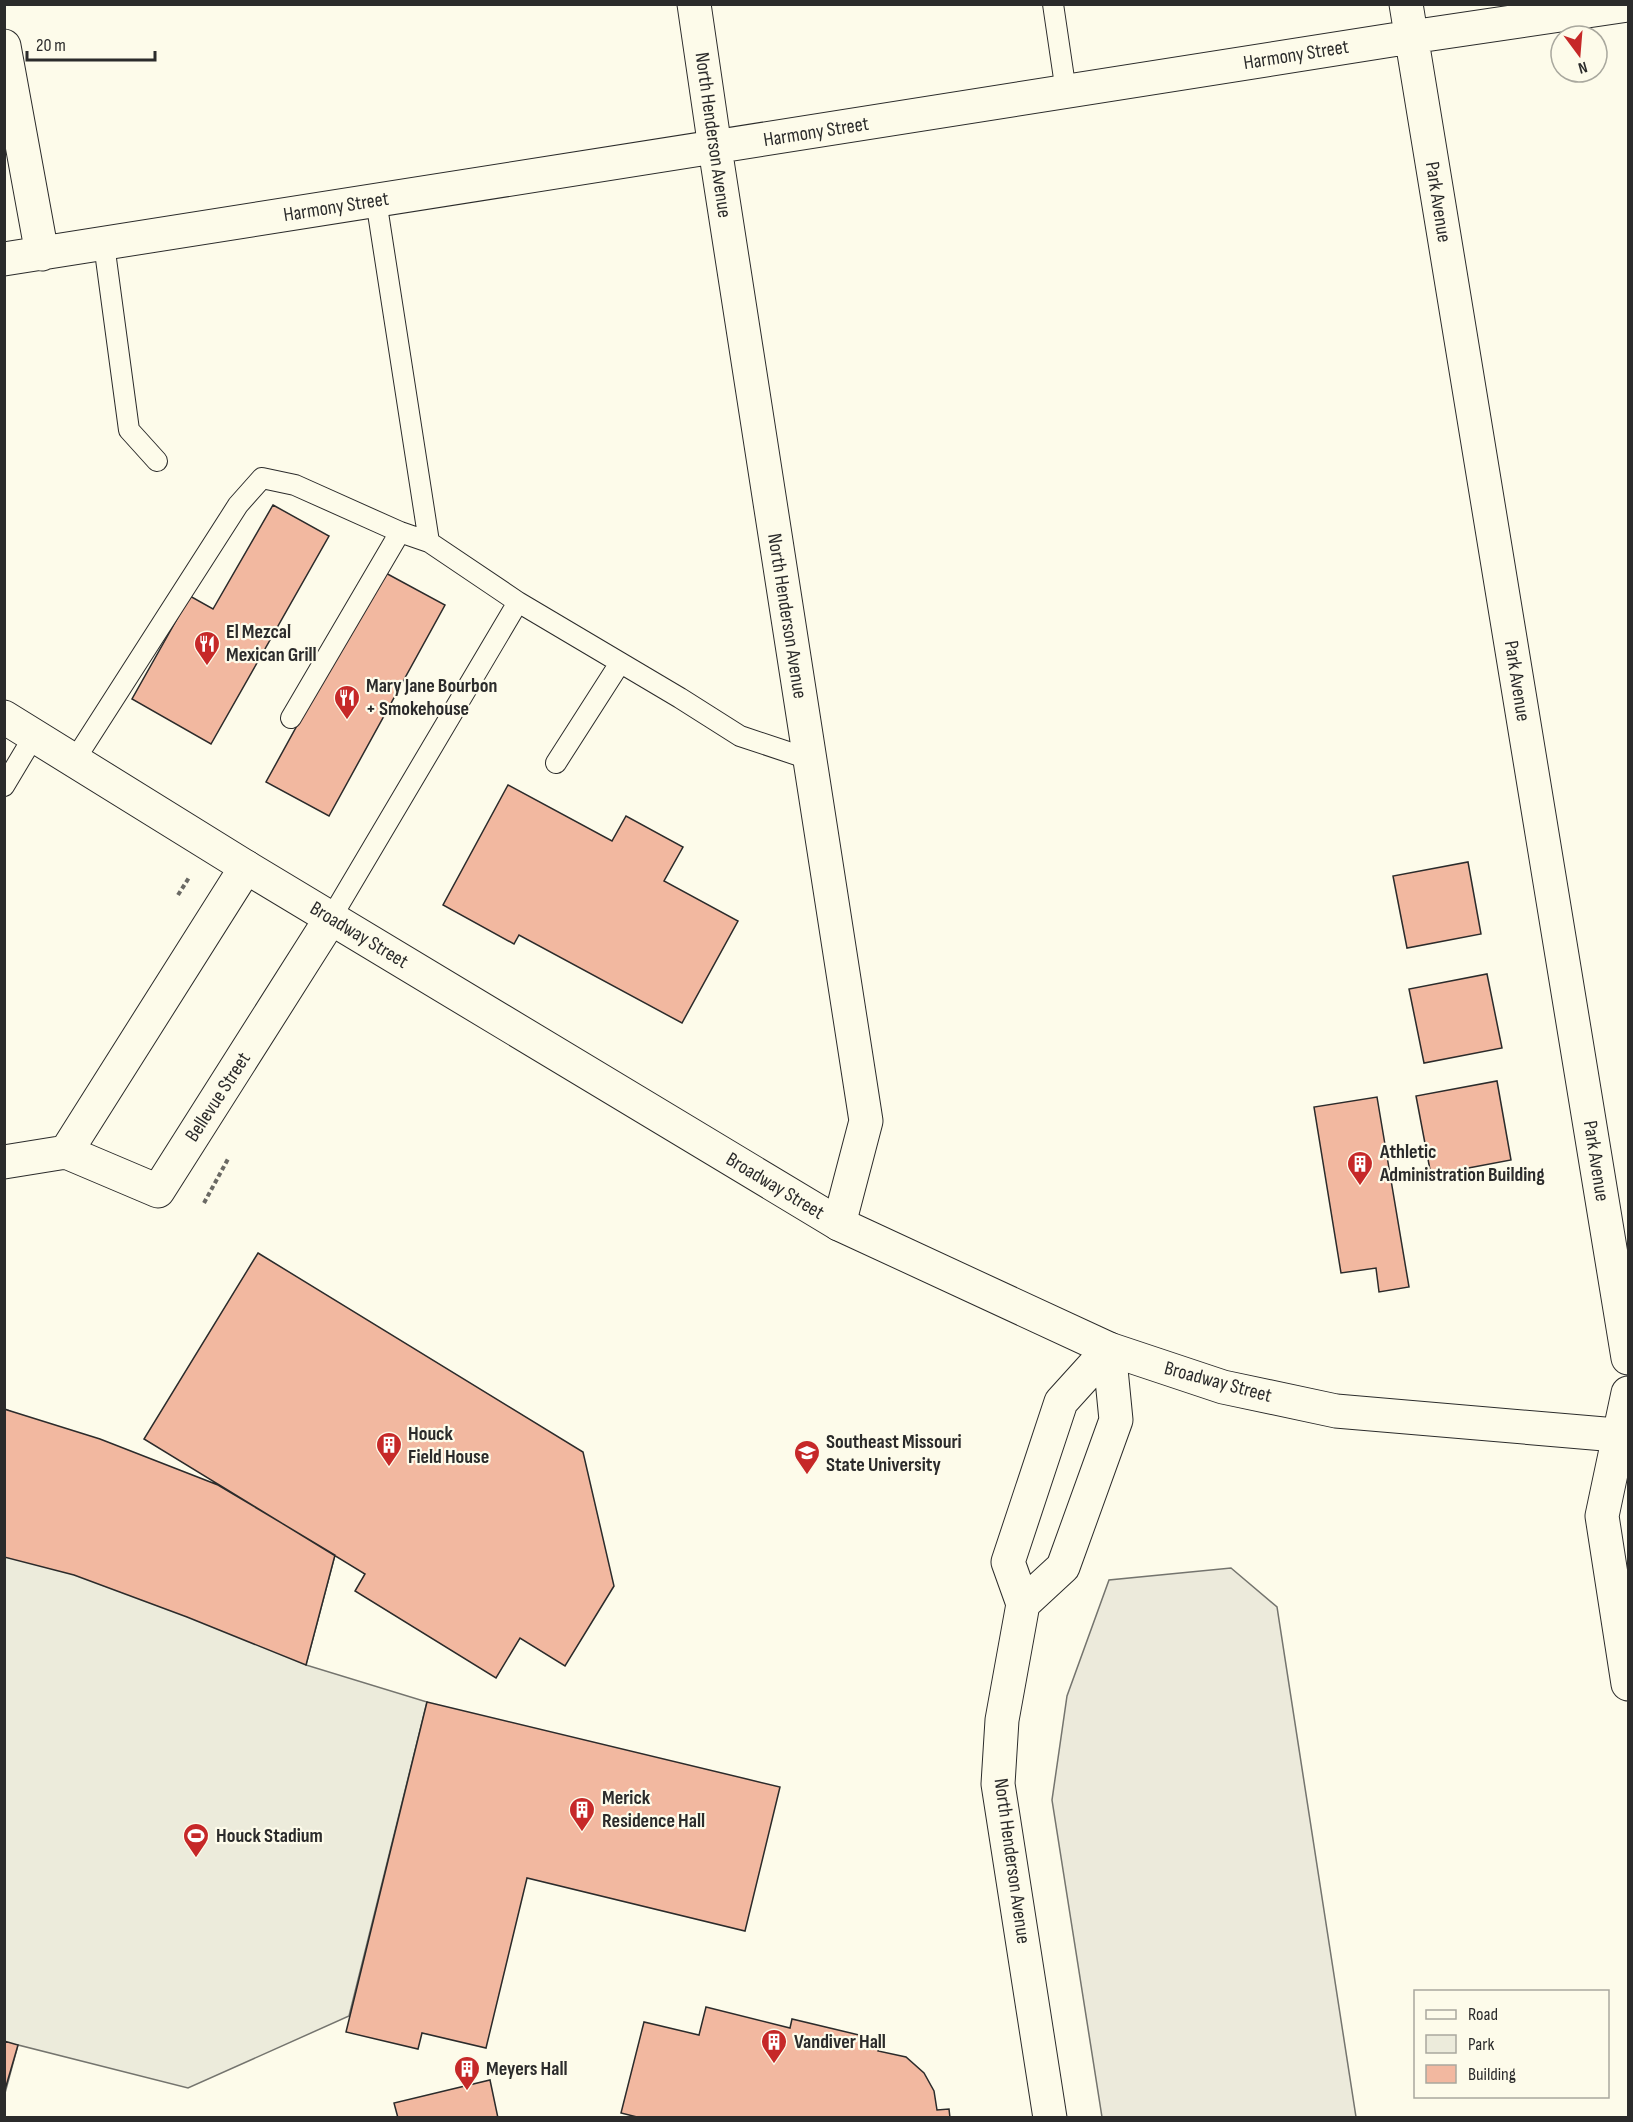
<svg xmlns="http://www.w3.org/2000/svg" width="1633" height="2122" font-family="'Sofia Sans Condensed',sans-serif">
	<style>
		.green { fill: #ecebdb; stroke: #74746e; stroke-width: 1.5 }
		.parking { fill: #eceadb; stroke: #74746e; stroke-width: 1.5 }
		.building { fill: #f2b8a0; stroke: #2b2b2b; stroke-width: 1.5 }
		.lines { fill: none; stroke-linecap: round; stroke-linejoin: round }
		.service-casing { stroke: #2b2b2b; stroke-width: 22 }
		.minor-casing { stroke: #2b2b2b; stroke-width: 35 }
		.secondary-casing { stroke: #2b2b2b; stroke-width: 35 }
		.path { stroke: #6a6964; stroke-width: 4; stroke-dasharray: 4.5 3; stroke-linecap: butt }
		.service { stroke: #fdfbea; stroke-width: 20 }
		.minor { stroke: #fdfbea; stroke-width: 33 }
		.secondary { stroke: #fdfbea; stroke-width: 33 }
		.labels { text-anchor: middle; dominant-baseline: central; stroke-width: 4.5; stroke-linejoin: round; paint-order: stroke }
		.street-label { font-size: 20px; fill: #2b2b2b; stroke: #fdfbea }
		.poi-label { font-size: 20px; font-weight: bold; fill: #2b2b2b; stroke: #fdfbea; text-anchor: start }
	</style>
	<rect width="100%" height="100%" fill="#fdfbea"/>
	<path class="green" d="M5 1409 335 1555 306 1665 427 1702 349 2016 188 2088 18 2045 5 2093Z"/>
	<path class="parking" d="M1231 1568 1277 1607 1356 2117H1102L1052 1800 1067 1696 1109 1580Z"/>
	<path class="building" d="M273 505 329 536 211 744 132 699 190 596 213 609Z
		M382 571 445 605 329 816 266 782Z
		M508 785 612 841 626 816 683 847 664 881 738 921 682 1023 519 935 514 944 443 905Z
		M1468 862 1481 934 1407 948 1393 876Z
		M1487 974 1502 1048 1424 1063 1409 989Z
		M1497 1081 1511 1160 1431 1175 1416 1096Z
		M1377 1097 1409 1287 1379 1292 1376 1268 1341 1273 1314 1107Z
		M258 1253 583 1452 614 1586 565 1666 520 1638 496 1678 355 1591 365 1574 144 1439Z
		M4 1409 100 1439 218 1485 335 1555 306 1665 187 1617 74 1575 4 1557Z
		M427 1702 780 1787 745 1931 527 1878 486 2048 422 2033 418 2049 346 2032Z
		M706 2007 790 2028 792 2019 880 2040 878 2051 906 2057 924 2073 934 2091 937 2110 949 2109 950 2118H641L621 2113 644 2022 699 2035Z
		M4 2041 18 2045 4 2093Z
		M490 2080 498 2118H398L394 2103Z"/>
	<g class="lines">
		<defs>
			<path id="service" d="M1053 4 1066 92
				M104 244 129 430 157 461
				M518 602 680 698 740 736 809 759
				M291 718 400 532
				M74 761 238 505 262 478 295 485 400 532 429 542
				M556 763 620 663
				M4 786 34 736
				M331 918 518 602 429 542 376 200"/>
			<path id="minor" d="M694 4 715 148 866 1121 839 1224
				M1406 4 1628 1358
				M4 46 42 254
				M4 259 1411 37 1628 5
				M66 1152 246 867
				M4 1162 66 1152 158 1191 331 918
				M1628 1393 1602 1516 1628 1684
				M1023 1604 1063 1567 1116 1420 1109 1349
				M1050 2118 998 1784 1002 1720 1023 1604 1008 1562 1061 1402 1109 1349"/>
			<path id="secondary" d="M4 717 246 867 839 1224 1109 1349 1223 1387 1336 1411 1628 1436"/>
		</defs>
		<use href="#service" class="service-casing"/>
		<use href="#minor" class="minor-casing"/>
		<use href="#secondary" class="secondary-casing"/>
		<path class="path" d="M178 895 190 876
			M204 1203 228 1159"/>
		<use href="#service" class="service"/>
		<use href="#minor" class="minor"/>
		<use href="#secondary" class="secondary"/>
	</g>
	<defs>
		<symbol id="restaurant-pin" viewBox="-11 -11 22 30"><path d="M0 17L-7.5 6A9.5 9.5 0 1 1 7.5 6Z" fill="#c62828" stroke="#fdfbea"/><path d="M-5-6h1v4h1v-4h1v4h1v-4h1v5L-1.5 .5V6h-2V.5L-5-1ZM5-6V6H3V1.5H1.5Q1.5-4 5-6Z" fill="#fff"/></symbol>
		<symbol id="building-pin" viewBox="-11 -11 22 30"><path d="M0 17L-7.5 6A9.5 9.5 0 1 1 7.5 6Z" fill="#c62828" stroke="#fdfbea"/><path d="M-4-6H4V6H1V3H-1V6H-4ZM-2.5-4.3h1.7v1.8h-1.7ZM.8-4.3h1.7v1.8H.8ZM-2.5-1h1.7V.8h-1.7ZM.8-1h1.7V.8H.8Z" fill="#fff"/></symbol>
		<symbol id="university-pin" viewBox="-11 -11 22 30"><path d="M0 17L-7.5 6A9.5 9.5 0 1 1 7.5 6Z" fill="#c62828" stroke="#fdfbea"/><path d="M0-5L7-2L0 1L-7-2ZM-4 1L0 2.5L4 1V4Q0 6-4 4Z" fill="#fff"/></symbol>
		<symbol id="stadium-pin" viewBox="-11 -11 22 30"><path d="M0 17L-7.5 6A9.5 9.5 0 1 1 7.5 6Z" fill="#c62828" stroke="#fdfbea"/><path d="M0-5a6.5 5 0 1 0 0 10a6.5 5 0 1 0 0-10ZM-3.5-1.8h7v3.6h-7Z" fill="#fff"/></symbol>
	</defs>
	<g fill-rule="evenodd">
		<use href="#restaurant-pin" x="192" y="629" width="30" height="40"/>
		<use href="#restaurant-pin" x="332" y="683" width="30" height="40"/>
		<use href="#building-pin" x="1345" y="1149" width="30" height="40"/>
		<use href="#building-pin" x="374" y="1430" width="30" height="40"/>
		<use href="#university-pin" x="792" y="1438" width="30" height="40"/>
		<use href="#building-pin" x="567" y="1795" width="30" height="40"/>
		<use href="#stadium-pin" x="181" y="1821" width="30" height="40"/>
		<use href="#building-pin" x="759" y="2027" width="30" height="40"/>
		<use href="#building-pin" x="452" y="2054" width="30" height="40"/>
	</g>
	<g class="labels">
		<g class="street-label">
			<text transform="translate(1296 55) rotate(-9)">Harmony Street</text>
			<text transform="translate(816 132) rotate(-9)">Harmony Street</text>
			<text transform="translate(713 135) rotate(82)">North Henderson Avenue</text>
			<text transform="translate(1438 202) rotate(81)">Park Avenue</text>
			<text transform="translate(336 207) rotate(-9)">Harmony Street</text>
			<text transform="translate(787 616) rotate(81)">North Henderson Avenue</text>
			<text transform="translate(1517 681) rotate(81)">Park Avenue</text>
			<text transform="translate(359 935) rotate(31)">Broadway Street</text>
			<text transform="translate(218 1097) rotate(-57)">Bellevue Street</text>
			<text transform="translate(1596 1161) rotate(81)">Park Avenue</text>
			<text transform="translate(775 1186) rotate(31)">Broadway Street</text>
			<text transform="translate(1218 1382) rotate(15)">Broadway Street</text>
			<text transform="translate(1012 1861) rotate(82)">North Henderson Avenue</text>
		</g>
		<g class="poi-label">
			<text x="226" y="632">El Mezcal<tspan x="226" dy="23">Mexican Grill</tspan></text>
			<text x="366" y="686">Mary Jane Bourbon<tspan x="366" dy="23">+ Smokehouse</tspan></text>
			<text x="1380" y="1152">Athletic<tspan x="1380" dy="23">Administration Building</tspan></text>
			<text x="408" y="1434">Houck<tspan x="408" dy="23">Field House</tspan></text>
			<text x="826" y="1442">Southeast Missouri<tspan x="826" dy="23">State University</tspan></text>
			<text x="602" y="1798">Merick<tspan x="602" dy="23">Residence Hall</tspan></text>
			<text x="216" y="1836">Houck Stadium</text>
			<text x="794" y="2042">Vandiver Hall</text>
			<text x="486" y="2069">Meyers Hall</text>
		</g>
	</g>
	<rect width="1633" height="2122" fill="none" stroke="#2b2b2b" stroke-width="12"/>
	<rect x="1414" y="1990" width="195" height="108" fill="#fdfbea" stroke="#a9a89e" stroke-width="1.5"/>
	<rect x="1426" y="2010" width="30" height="9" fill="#fdfbea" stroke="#a9a89e" stroke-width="1.5"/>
	<text x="1468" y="2020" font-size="18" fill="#2b2b2b">Road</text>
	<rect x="1426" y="2035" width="30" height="18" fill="#ecebdb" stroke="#a9a89e" stroke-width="1.5"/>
	<text x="1468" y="2050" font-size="18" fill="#2b2b2b">Park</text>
	<rect x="1426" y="2065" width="30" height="18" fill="#f2b8a0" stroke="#a9a89e" stroke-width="1.5"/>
	<text x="1468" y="2080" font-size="18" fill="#2b2b2b">Building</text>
	<g transform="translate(1579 54) rotate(164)"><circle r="28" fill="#fdfbea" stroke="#a9a89e" stroke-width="1.5"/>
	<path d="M0-4.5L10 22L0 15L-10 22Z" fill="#c62828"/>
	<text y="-9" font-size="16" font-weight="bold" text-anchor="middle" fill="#2b2b2b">N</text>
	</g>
	<path d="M27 51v9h128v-9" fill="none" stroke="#2b2b2b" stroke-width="3"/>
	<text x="36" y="51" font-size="18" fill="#2b2b2b" stroke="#fdfbea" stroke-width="4.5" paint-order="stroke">20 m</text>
</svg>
